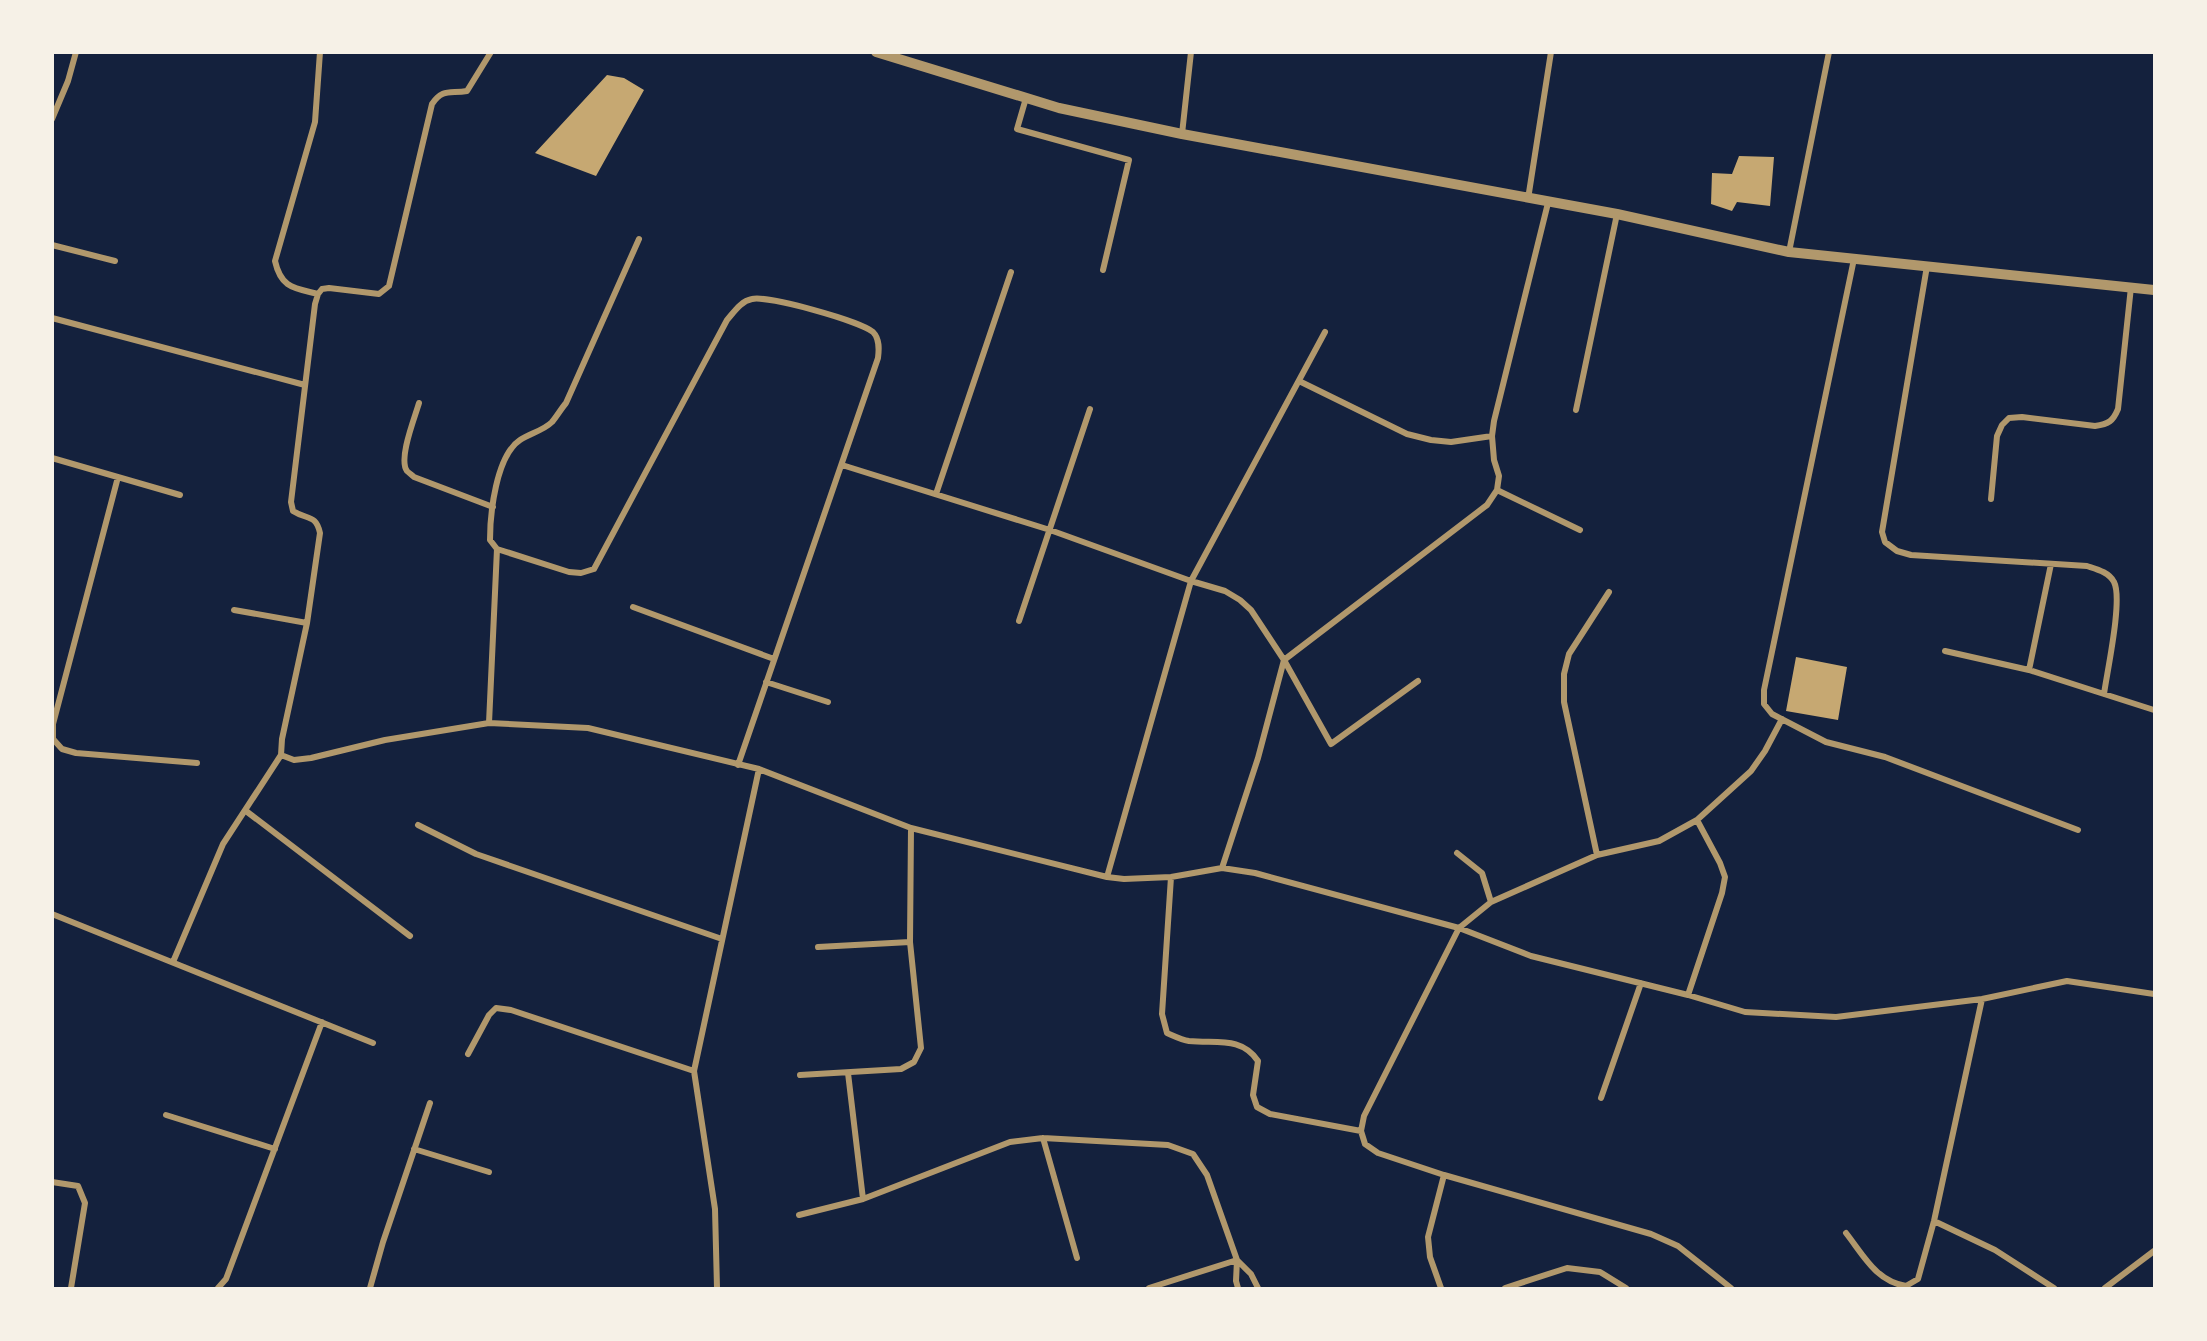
<svg xmlns="http://www.w3.org/2000/svg" width="2207" height="1341" font-family="'Work Sans',sans-serif">
	<style>
		.building { fill: #c6a872 }
		.lines { fill: none; stroke-linecap: round; stroke-linejoin: round }
		.minor { stroke: #b1986c; stroke-width: 6 }
		.tertiary { stroke: #b1986c; stroke-width: 10 }
	</style>
	<rect width="100%" height="100%" fill="#14213d"/>
	<path class="building" d="M607 75 624 78 644 90 596 176 535 153Z
		M1739 156 1774 157 1770 206 1737 202 1732 211 1711 204 1712 173 1732 174Z
		M1796 657 1847 667 1838 720 1786 711Z"/>
	<g class="lines">
		<path class="minor" d="M491 52 467 91C450 94 443 88 432 104L389 286 379 294 329 288 322 289 318 294 315 304 291 502 293 511C307 520 316 514 320 533L307 623 282 739 281 755 294 760 311 758 385 740 489 723 588 728 759 769 911 828 1107 877 1124 879 1171 877 1222 868 1255 873 1459 928 1531 956 1688 995 1745 1012 1836 1017 1982 999 2067 981 2154 994
			M1026 98 1017 129 1129 160 1103 270
			M52 119 68 81 76 52
			M1182 134 1191 52
			M1528 199 1551 52
			M639 239 566 403C561 409 557 416 552 422 543 431 530 433 520 440 496 456 490 514 490 540L497 549 569 572 581 573 594 569 727 320C734 312 741 301 752 299 767 295 860 321 873 332 880 339 879 350 878 358L738 765
			M52 245 115 261
			M1789 252 1829 52
			M1854 259 1764 690V704L1772 714 1826 742 1885 757 2078 830
			M1927 266 1882 532 1885 542 1897 551 1911 555 2087 566C2096 569 2109 572 2114 582 2123 599 2107 672 2104 694L2029 670 1945 651
			M318 294C294 288 281 288 275 261L315 122 320 52
			M52 318 305 385
			M1299 381 1407 434 1431 440 1451 442 1492 436
			M419 403C415 417 398 459 407 471 409 473 412 475 414 477L493 507
			M1576 410 1617 214
			M52 458 180 495
			M842 465 1050 530 1191 581 1225 591 1240 600 1251 610 1284 660 1331 744 1418 681
			M118 477 53 724V739L62 749 76 753 197 763
			M1497 490 1580 530
			M936 494 1011 272
			M1991 499 1997 436 2002 425 2009 418 2022 417 2095 426C2109 424 2113 421 2118 409L2131 287
			M633 607 774 659
			M234 610 307 623
			M1019 621 1090 409
			M2029 670 2051 564
			M766 682 828 702
			M2104 694 2154 710
			M489 723 497 549
			M246 811 410 936
			M418 825 476 854 722 939
			M1457 853 1482 873 1491 902
			M1597 855 1564 702V674L1569 654 1609 592
			M1222 868 1258 758 1284 660 1487 505 1497 490 1499 476 1494 460 1492 436 1494 421 1548 203
			M1107 877 1191 581 1325 332
			M1171 877 1162 1014 1167 1033C1174 1036 1182 1040 1189 1041 1216 1044 1241 1036 1258 1061L1253 1095 1257 1107 1270 1114 1361 1131
			M52 914 373 1043
			M818 947 910 942
			M173 962 223 844 281 755
			M1688 995 1722 893 1725 877 1720 863 1697 820
			M468 1054 489 1015 496 1008 511 1010 694 1071
			M848 1073 863 1199
			M800 1075 901 1069 914 1062 921 1048 910 942 911 828
			M1601 1098 1641 983
			M166 1115 275 1149
			M1043 1138 1077 1258
			M414 1149 489 1172
			M52 1182 78 1186 85 1203 71 1288
			M799 1215 863 1199 1010 1142 1043 1138 1168 1145 1193 1154 1207 1175 1237 1260 1236 1281 1238 1288
			M1934 1221 1995 1250 2054 1288
			M1846 1233C1864 1256 1876 1281 1906 1286L1918 1279 1934 1221 1982 999
			M1237 1260 1251 1274 1258 1288
			M218 1288 226 1279 322 1022
			M370 1288 383 1242 430 1103
			M717 1288 715 1209 694 1071 759 769
			M1149 1288 1237 1260
			M1441 1288 1430 1257 1428 1237 1444 1175
			M1505 1288 1567 1268 1600 1272 1626 1288
			M1731 1288 1678 1246 1651 1234 1444 1175 1378 1153 1365 1144 1361 1131 1364 1116 1459 928 1491 902 1597 855 1659 841 1697 820 1751 771 1765 751 1782 719
			M2105 1288 2154 1251"/>
		<path class="tertiary" d="M876 52 1059 108 1182 134 1617 214 1789 252 2154 290"/>
	</g>
	<rect width="2207" height="1341" fill="none" stroke="#f6f1e7" stroke-width="108"/>
</svg>
